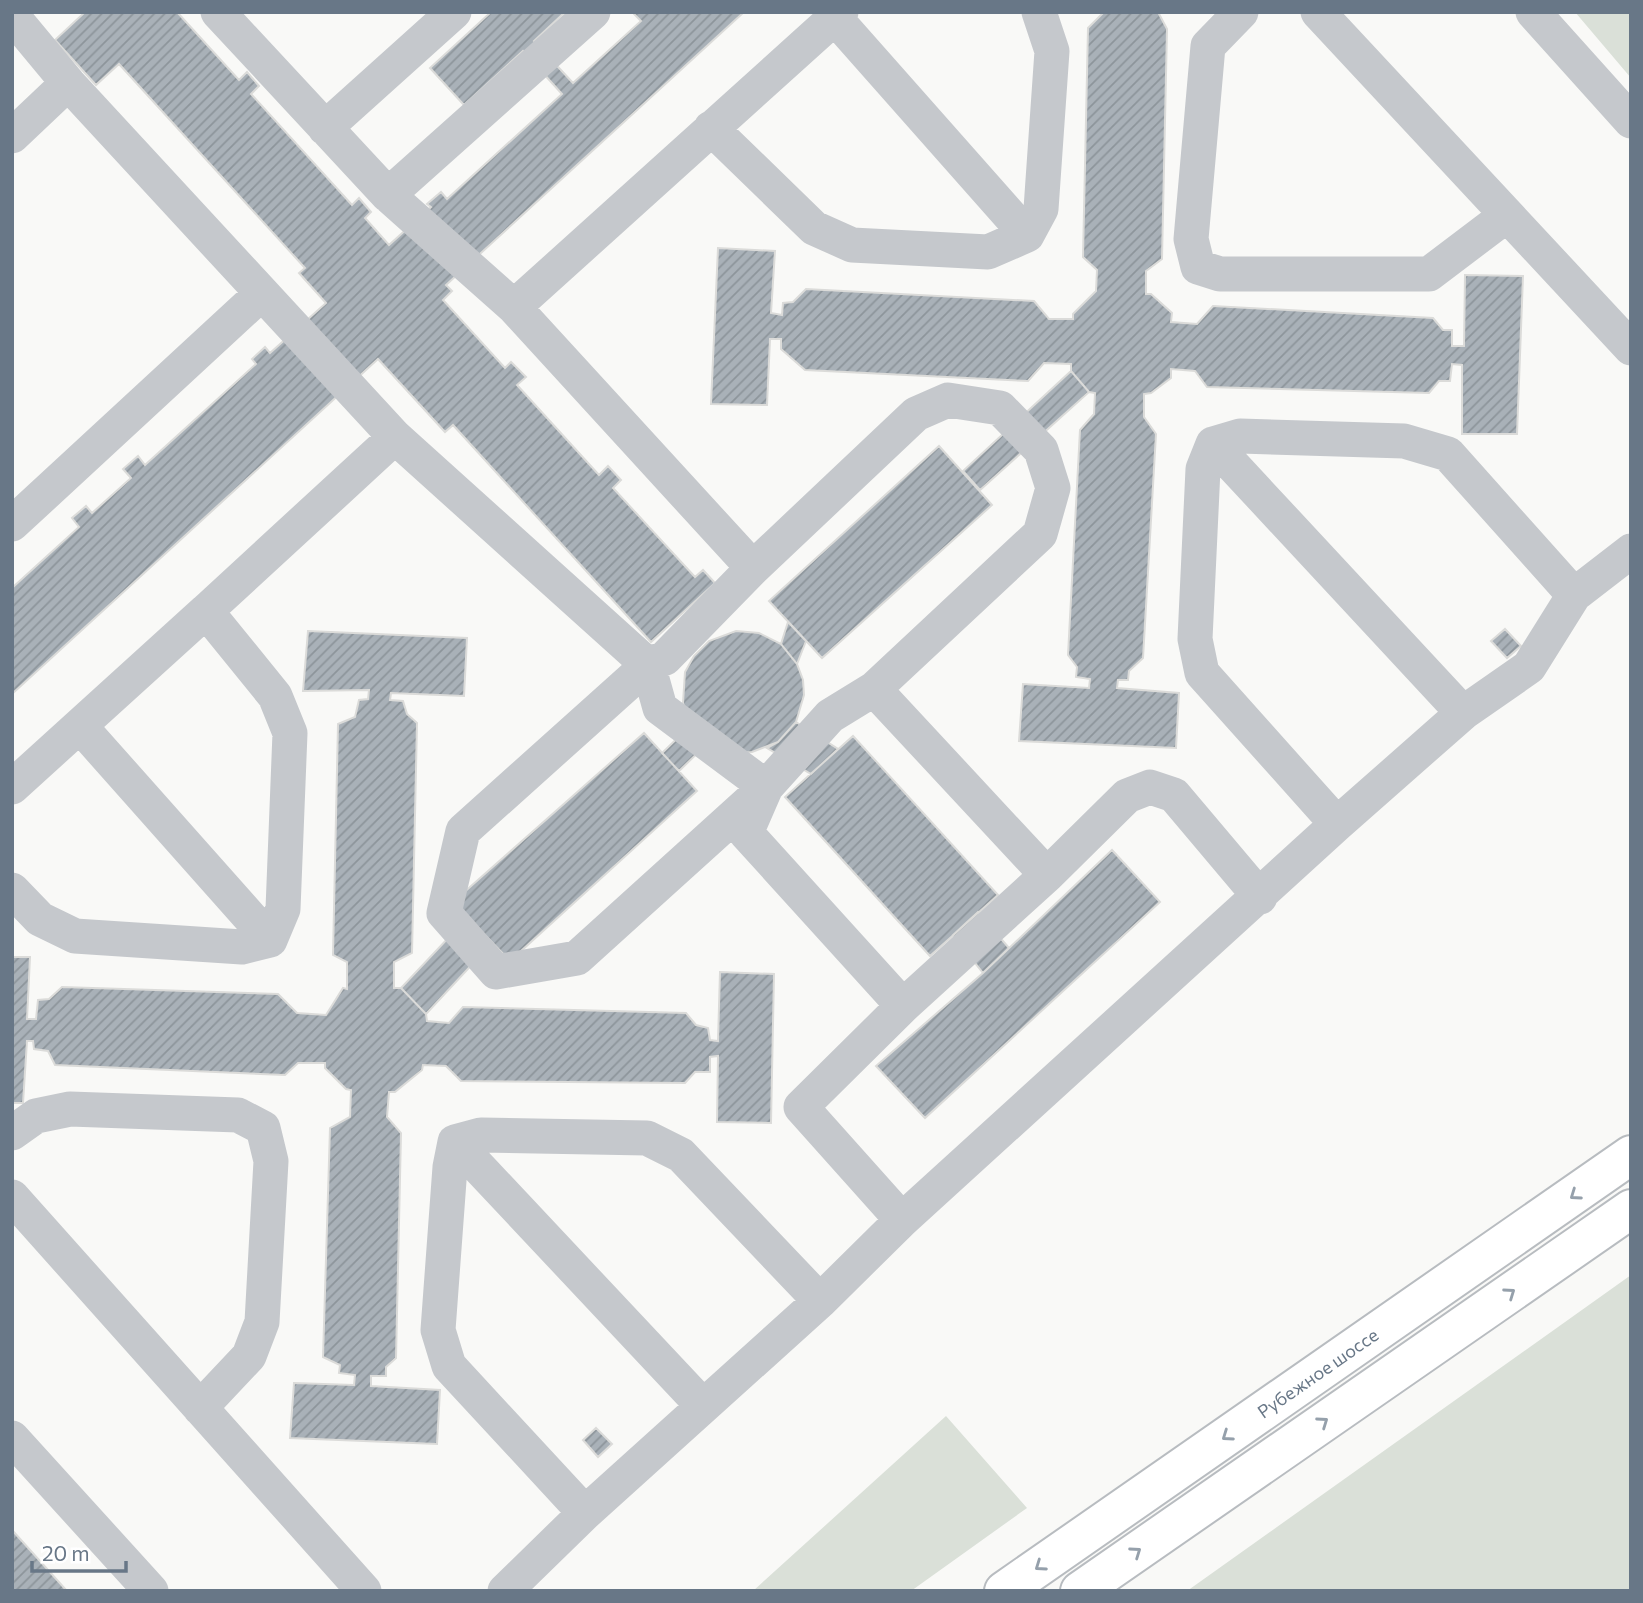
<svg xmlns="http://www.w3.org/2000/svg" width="1643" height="1603" font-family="Commissioner,sans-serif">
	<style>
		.green { fill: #dae0d8 }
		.building { fill: url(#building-hatch); stroke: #dbdbd9; stroke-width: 2 }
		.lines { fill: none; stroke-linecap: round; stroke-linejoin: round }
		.major-casing { stroke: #b8bcc0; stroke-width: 42 }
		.minor { stroke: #c5c8cc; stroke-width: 35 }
		.major { stroke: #fff; stroke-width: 38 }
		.oneway { stroke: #95a0ab }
		.labels { text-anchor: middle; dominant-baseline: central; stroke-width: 7; stroke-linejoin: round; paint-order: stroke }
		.street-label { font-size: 18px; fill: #687787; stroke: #fff }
	</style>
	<defs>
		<pattern id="building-hatch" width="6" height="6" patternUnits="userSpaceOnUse" patternTransform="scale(1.75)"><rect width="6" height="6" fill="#a9b1b8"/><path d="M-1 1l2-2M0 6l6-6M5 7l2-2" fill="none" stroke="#8d959b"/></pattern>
	</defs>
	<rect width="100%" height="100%" fill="#f9f9f7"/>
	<path class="green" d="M1575 12H1631V78Z
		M1631 1275V1591H1187Z
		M946 1416 1027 1508 911 1591H753Z"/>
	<path class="building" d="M85 12H177L239 80 247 72 259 86 251 94 352 205 359 198 371 212 365 218 389 245 431 207 427 204 441 192 447 199 562 94 523 51 464 105 430 68 491 12H565L534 41 573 83 641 21 634 14 637 12H744L446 285 452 291 443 300 505 368 511 362 526 377 517 385 599 475 608 466 621 480 613 488 695 577 703 570 715 583 651 642 453 425 445 432 378 359 12 694V588L79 527 72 518 86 506 92 513 131 478 123 469 138 456 145 465 256 364 252 359 265 347 270 353 326 303 299 273 305 268 119 64 96 85 55 40Z
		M1158 12 1167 29 1162 259 1146 271V294H1151L1172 313 1171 322 1197 324 1213 306 1433 318 1443 330H1452V346H1464L1465 275 1523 276 1517 434H1462V365L1452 364 1450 381H1439L1429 393 1207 387 1195 371 1171 369V378L1151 393 1144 394V417L1156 434 1143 658 1129 671 1128 680H1118L1117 688 1179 693 1176 748 1019 741 1023 684 1089 688 1090 679 1076 677 1077 667 1068 655 1080 430 1094 414 1095 393 1089 392 1071 371V364L1044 363 1028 381 805 370 781 349V339H770L767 405 711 404 718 248 775 251 771 313 782 315 783 303 793 302 806 289 1034 301 1049 319H1073V314L1096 291 1097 270 1083 257 1088 28 1104 12Z
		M1071 371 1089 392 980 490 963 471Z
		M939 446 992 505 822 658 769 601Z
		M788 622 806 641 797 664 781 644Z
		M1505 629 1521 646 1507 658 1491 641Z
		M308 631 467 638 464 696 391 693 390 700 403 701 407 714 417 723 412 953 394 962V988H401L426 1014 427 1021 449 1023 463 1007 686 1013 696 1025 708 1028 710 1040 718 1041 720 972 774 974 771 1123 717 1122 718 1056 710 1057V1072H695L685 1083 461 1081 446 1066 423 1065 422 1070 395 1092H389L387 1117 401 1133 396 1358 386 1367V1376H371V1386L440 1390 437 1444 290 1438 294 1383 354 1385 355 1375 339 1373 340 1365 323 1357 330 1128 350 1117 351 1090 346 1089 325 1068V1063H298L285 1075 55 1065 48 1051 34 1049 33 1041H27L23 1103H12V957H30L27 1019H36L38 1000 49 999 62 987 278 994 297 1013 326 1015 343 988 347 989V962L333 955 338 724 355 717 359 700 368 699 369 690 303 691Z
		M736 631 759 633 781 644 797 664 803 680 804 695 796 722 778 742 752 752 739 753 686 713 683 703 685 672 694 656 709 641Z
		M796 722 838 749 811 774 767 748 778 742Z
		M692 724 709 742 679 771 662 753Z
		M644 733 697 791 510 961 453 902Z
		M853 736 998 895 930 956 785 797Z
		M1112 850 1160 902 925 1118 876 1066 983 973Z
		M978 912 1009 948 983 973 953 935Z
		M468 917 492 943 426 1014 401 988Z
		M596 1428 612 1444 598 1457 583 1440Z
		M12 1530 67 1591H12Z"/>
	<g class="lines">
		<defs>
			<g id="major">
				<path id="s1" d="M1004 1591 1631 1155"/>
				<path d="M1080 1591 1631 1209"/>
			</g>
		</defs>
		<use href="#major" class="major-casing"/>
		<path class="minor" d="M218 12 388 195 514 307
			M1241 12 1208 46 1191 239 1198 267 1220 274H1429L1507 215
			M1318 12 1631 348
			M1533 12 1631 121
			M835 18 1027 235
			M68 83 395 437 648 665 660 708 766 787 746 833 903 1006 1047 875 1127 796 1150 787 1174 795 1260 897
			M325 128 454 12
			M711 128 814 228 852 245 988 252 1027 235 1041 209 1052 51 1039 12
			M12 136 68 83 14 18
			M388 195 593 12
			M948 400 1000 408 1041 450 1053 488 1040 534 874 689 830 716 766 787 577 958 496 972 444 913 463 831 648 665 665 658 753 568 916 414Z
			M1213 444 1463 713
			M12 524 262 293
			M753 568 514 307 841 12
			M206 611 395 437
			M874 689 1047 875
			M80 726 270 940
			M12 787 206 611 275 696 290 733 283 909 270 940 242 947 75 936 40 919 12 890
			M1337 824 1202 673 1195 639 1203 469 1213 444 1240 436 1404 441 1448 454 1574 595
			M12 1133 36 1116 70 1109 238 1115 263 1128 271 1161 262 1322 249 1356 200 1408
			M455 1142 703 1406
			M12 1197 364 1591
			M902 1220 801 1107 903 1006
			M12 1438 151 1591
			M585 1513 449 1366 438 1330 450 1167 455 1142 481 1135 647 1138 681 1155 820 1301
			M505 1591 585 1513 820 1301 902 1220 1337 824 1463 713 1529 667 1574 595 1631 551"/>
		<use href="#major" class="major"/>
	</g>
	<defs><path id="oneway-chevron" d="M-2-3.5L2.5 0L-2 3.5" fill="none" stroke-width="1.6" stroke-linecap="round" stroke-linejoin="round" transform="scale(1.75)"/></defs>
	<g class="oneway">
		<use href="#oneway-chevron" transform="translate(1575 1195) rotate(145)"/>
		<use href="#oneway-chevron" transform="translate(1510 1293) rotate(-35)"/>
		<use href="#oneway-chevron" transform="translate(1323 1422) rotate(-35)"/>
		<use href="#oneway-chevron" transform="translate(1227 1436) rotate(145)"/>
		<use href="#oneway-chevron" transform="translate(1136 1552) rotate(-35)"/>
		<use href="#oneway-chevron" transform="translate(1040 1566) rotate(145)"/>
	</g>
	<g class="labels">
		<g class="street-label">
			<text stroke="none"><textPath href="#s1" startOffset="382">Рубежное шоссе</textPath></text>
		</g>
	</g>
	<rect width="1643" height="1603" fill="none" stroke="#687787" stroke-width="28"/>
	<path d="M32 1561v10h94v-10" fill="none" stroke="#687787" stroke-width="3.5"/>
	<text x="42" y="1561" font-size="21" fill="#687787" stroke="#ffffff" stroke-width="5" paint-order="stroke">20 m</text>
</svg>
